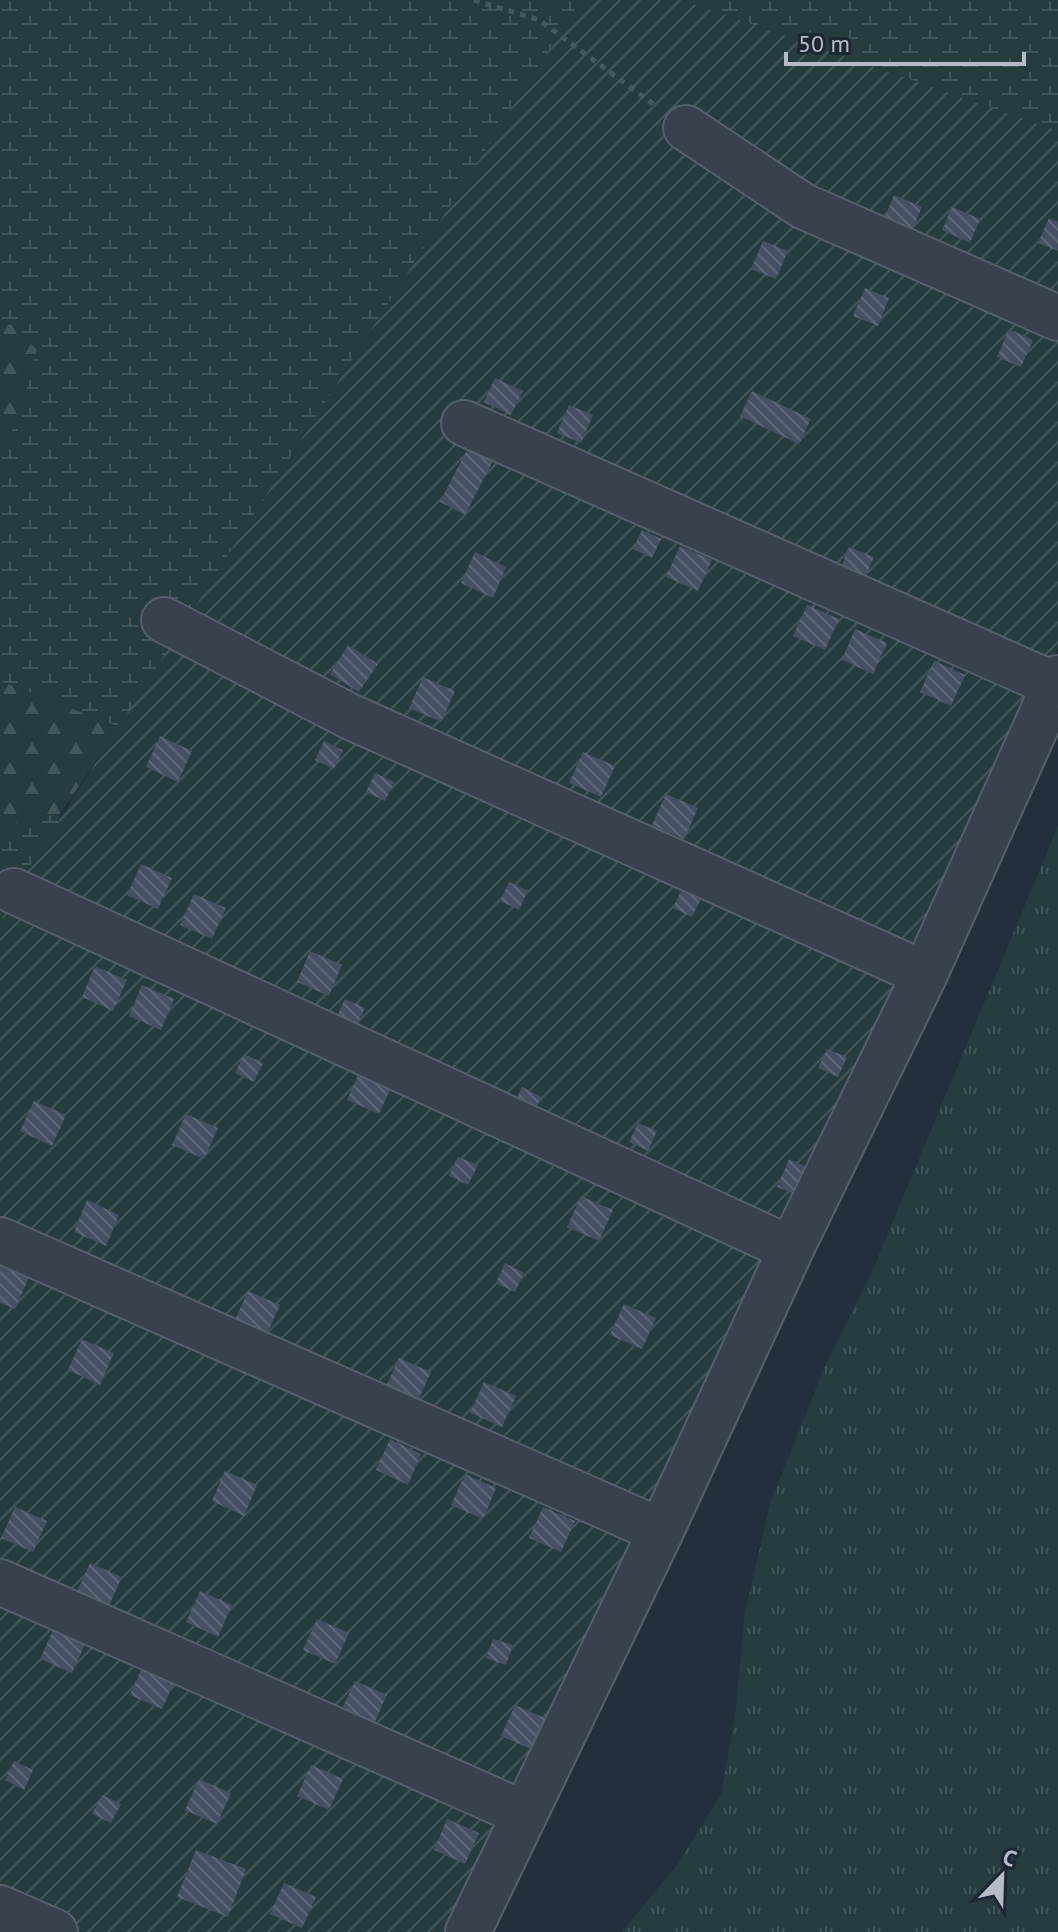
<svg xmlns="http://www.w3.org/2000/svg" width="1058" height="1932" font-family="'PT Sans',sans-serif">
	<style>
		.grass { fill: url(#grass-tufts) }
		.forest { fill: url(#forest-firs) }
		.wetland { fill: url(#wetland-marsh) }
		.garden { fill: url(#garden-furrows) }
		.building { fill: url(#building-back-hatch) }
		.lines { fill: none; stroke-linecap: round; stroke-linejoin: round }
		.minor-casing { stroke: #565f6c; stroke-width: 48 }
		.path { stroke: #44595c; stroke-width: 5; stroke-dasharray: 6 6; stroke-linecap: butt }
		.minor { stroke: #38414e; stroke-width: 44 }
	</style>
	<defs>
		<pattern id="grass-tufts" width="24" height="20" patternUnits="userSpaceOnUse" patternTransform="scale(2)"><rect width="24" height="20" fill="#263c3f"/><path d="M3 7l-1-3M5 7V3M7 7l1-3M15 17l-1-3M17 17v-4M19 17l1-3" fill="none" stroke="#435659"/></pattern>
		<pattern id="forest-firs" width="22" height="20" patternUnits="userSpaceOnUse" patternTransform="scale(2)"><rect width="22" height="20" fill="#263c3f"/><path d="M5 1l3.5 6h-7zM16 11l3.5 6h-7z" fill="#435659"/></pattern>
		<pattern id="wetland-marsh" width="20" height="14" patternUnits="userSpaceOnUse" patternTransform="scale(2)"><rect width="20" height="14" fill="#263c3f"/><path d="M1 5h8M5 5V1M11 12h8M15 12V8" fill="none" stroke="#435659"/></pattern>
		<pattern id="garden-furrows" width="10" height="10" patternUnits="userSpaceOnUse" patternTransform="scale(2)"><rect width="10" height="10" fill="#263c3f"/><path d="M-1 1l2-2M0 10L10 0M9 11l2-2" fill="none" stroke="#435659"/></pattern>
		<pattern id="building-back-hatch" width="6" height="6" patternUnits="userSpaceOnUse" patternTransform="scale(2)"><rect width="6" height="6" fill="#455162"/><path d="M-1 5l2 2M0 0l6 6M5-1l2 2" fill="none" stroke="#5d6877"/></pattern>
	</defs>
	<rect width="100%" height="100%" fill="#242f3e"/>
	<path class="grass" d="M1058 826V1932H622L677 1865 721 1795 735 1716 745 1612 771 1501 825 1366 871 1274Z"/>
	<path class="forest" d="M0 320 14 326 37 350 19 416 0 452Z
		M0 681 120 727 59 815 27 817 0 831Z"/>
	<path class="wetland" d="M0 0H581L120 727 0 681V453L19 416 37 350 14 326 0 320Z
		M682 0H1058V131Z
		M59 815 70 846 0 1016V831L27 817Z"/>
	<path class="garden" d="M581 0H682L1058 131V648L464 1932H0V929L6 904Z"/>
	<path class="building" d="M894 195 922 207 912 231 884 219Z
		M952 207 980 219 970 243 942 230Z
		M1049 218 1058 222V251L1038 243Z
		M763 241 788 251 776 279 751 269Z
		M865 288 889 298 878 326 853 316Z
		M1009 329 1033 340 1021 367 997 357Z
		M495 378 523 391 511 415 484 402Z
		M752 391 811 419 799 444 740 416Z
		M569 405 593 415 581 443 557 433Z
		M469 446 494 459 465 515 440 502Z
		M642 530 661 539 652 558 633 549Z
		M680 546 712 560 698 591 666 577Z
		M849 547 874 557 862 585 838 575Z
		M475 552 506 567 493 598 461 583Z
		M807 605 839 619 825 650 793 636Z
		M855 629 887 643 873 674 842 660Z
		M348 645 378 664 359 692 330 674Z
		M934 661 965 675 951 706 920 692Z
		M423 677 455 691 441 722 409 708Z
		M160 736 192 751 178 782 146 767Z
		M324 741 343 750 334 769 315 760Z
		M583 752 615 766 601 797 569 783Z
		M375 773 394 782 385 801 366 792Z
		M666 794 698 808 684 839 652 825Z
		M141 864 172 878 158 909 127 895Z
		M509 882 528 891 519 910 500 901Z
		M682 889 701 898 692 917 673 908Z
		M194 894 226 908 212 939 180 925Z
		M310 951 342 965 329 996 297 982Z
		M95 966 127 980 113 1011 82 997Z
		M142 985 174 999 161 1030 129 1016Z
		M345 999 365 1008 356 1027 336 1018Z
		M827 1049 847 1057 838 1077 818 1068Z
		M244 1054 263 1063 254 1082 235 1073Z
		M361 1068 393 1083 379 1114 347 1100Z
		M522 1087 541 1097 532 1116 513 1107Z
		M34 1101 66 1115 52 1146 20 1131Z
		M186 1114 218 1128 204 1159 172 1145Z
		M638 1123 657 1131 648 1151 629 1142Z
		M458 1157 478 1165 468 1185 449 1176Z
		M789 1159 813 1170 802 1197 777 1187Z
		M581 1196 613 1210 599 1241 567 1227Z
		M87 1200 119 1215 106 1246 74 1232Z
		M505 1263 524 1273 515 1292 496 1283Z
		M0 1266 29 1278 15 1309 0 1303Z
		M248 1291 280 1305 266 1336 234 1322Z
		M624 1304 656 1318 642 1349 610 1335Z
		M82 1339 114 1353 100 1385 68 1370Z
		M399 1358 431 1372 417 1403 385 1389Z
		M484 1382 516 1396 502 1427 470 1413Z
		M390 1439 421 1454 408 1485 376 1470Z
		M225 1471 257 1485 244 1516 212 1501Z
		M465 1474 496 1488 483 1519 451 1505Z
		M15 1507 47 1521 33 1552 1 1538Z
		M543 1507 575 1521 561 1552 529 1538Z
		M90 1563 122 1577 108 1608 76 1594Z
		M200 1591 232 1605 218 1637 186 1622Z
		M317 1619 349 1633 335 1664 303 1650Z
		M54 1628 86 1642 72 1673 40 1659Z
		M493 1639 513 1645 506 1665 486 1658Z
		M144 1663 176 1678 162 1709 130 1695Z
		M355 1681 387 1695 373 1726 341 1711Z
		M515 1705 547 1719 533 1750 501 1736Z
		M14 1761 33 1770 24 1790 5 1780Z
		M311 1765 343 1779 329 1810 297 1796Z
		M199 1779 231 1793 217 1824 185 1810Z
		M102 1795 121 1804 111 1823 92 1814Z
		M447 1819 479 1833 465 1864 434 1850Z
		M196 1850 246 1869 228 1917 177 1897Z
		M284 1883 316 1897 302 1928 270 1914Z"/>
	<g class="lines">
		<defs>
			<path id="minor" d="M686 128 803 206 1058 318
				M464 423 1055 685
				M164 620 351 717 925 974
				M14 891 791 1249
				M0 1240 661 1531
				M0 1582 525 1814
				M0 1908 55 1932
				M468 1932 661 1531 791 1249 925 974 1058 678"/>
		</defs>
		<use href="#minor" class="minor-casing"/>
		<path class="path" d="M474 0 539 20 656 106"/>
		<use href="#minor" class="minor"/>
	</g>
	<g transform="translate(1002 1876) rotate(23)" stroke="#1d2633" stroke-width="6" paint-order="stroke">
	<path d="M0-6L14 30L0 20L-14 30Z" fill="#b4bcc9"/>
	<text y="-12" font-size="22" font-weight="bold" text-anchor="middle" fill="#b4bcc9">С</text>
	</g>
	<path d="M786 52v12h238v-12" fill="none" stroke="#b4bcc9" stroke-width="4"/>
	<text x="798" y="52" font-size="24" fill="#b4bcc9" stroke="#1d2633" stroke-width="6" paint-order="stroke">50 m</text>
</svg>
